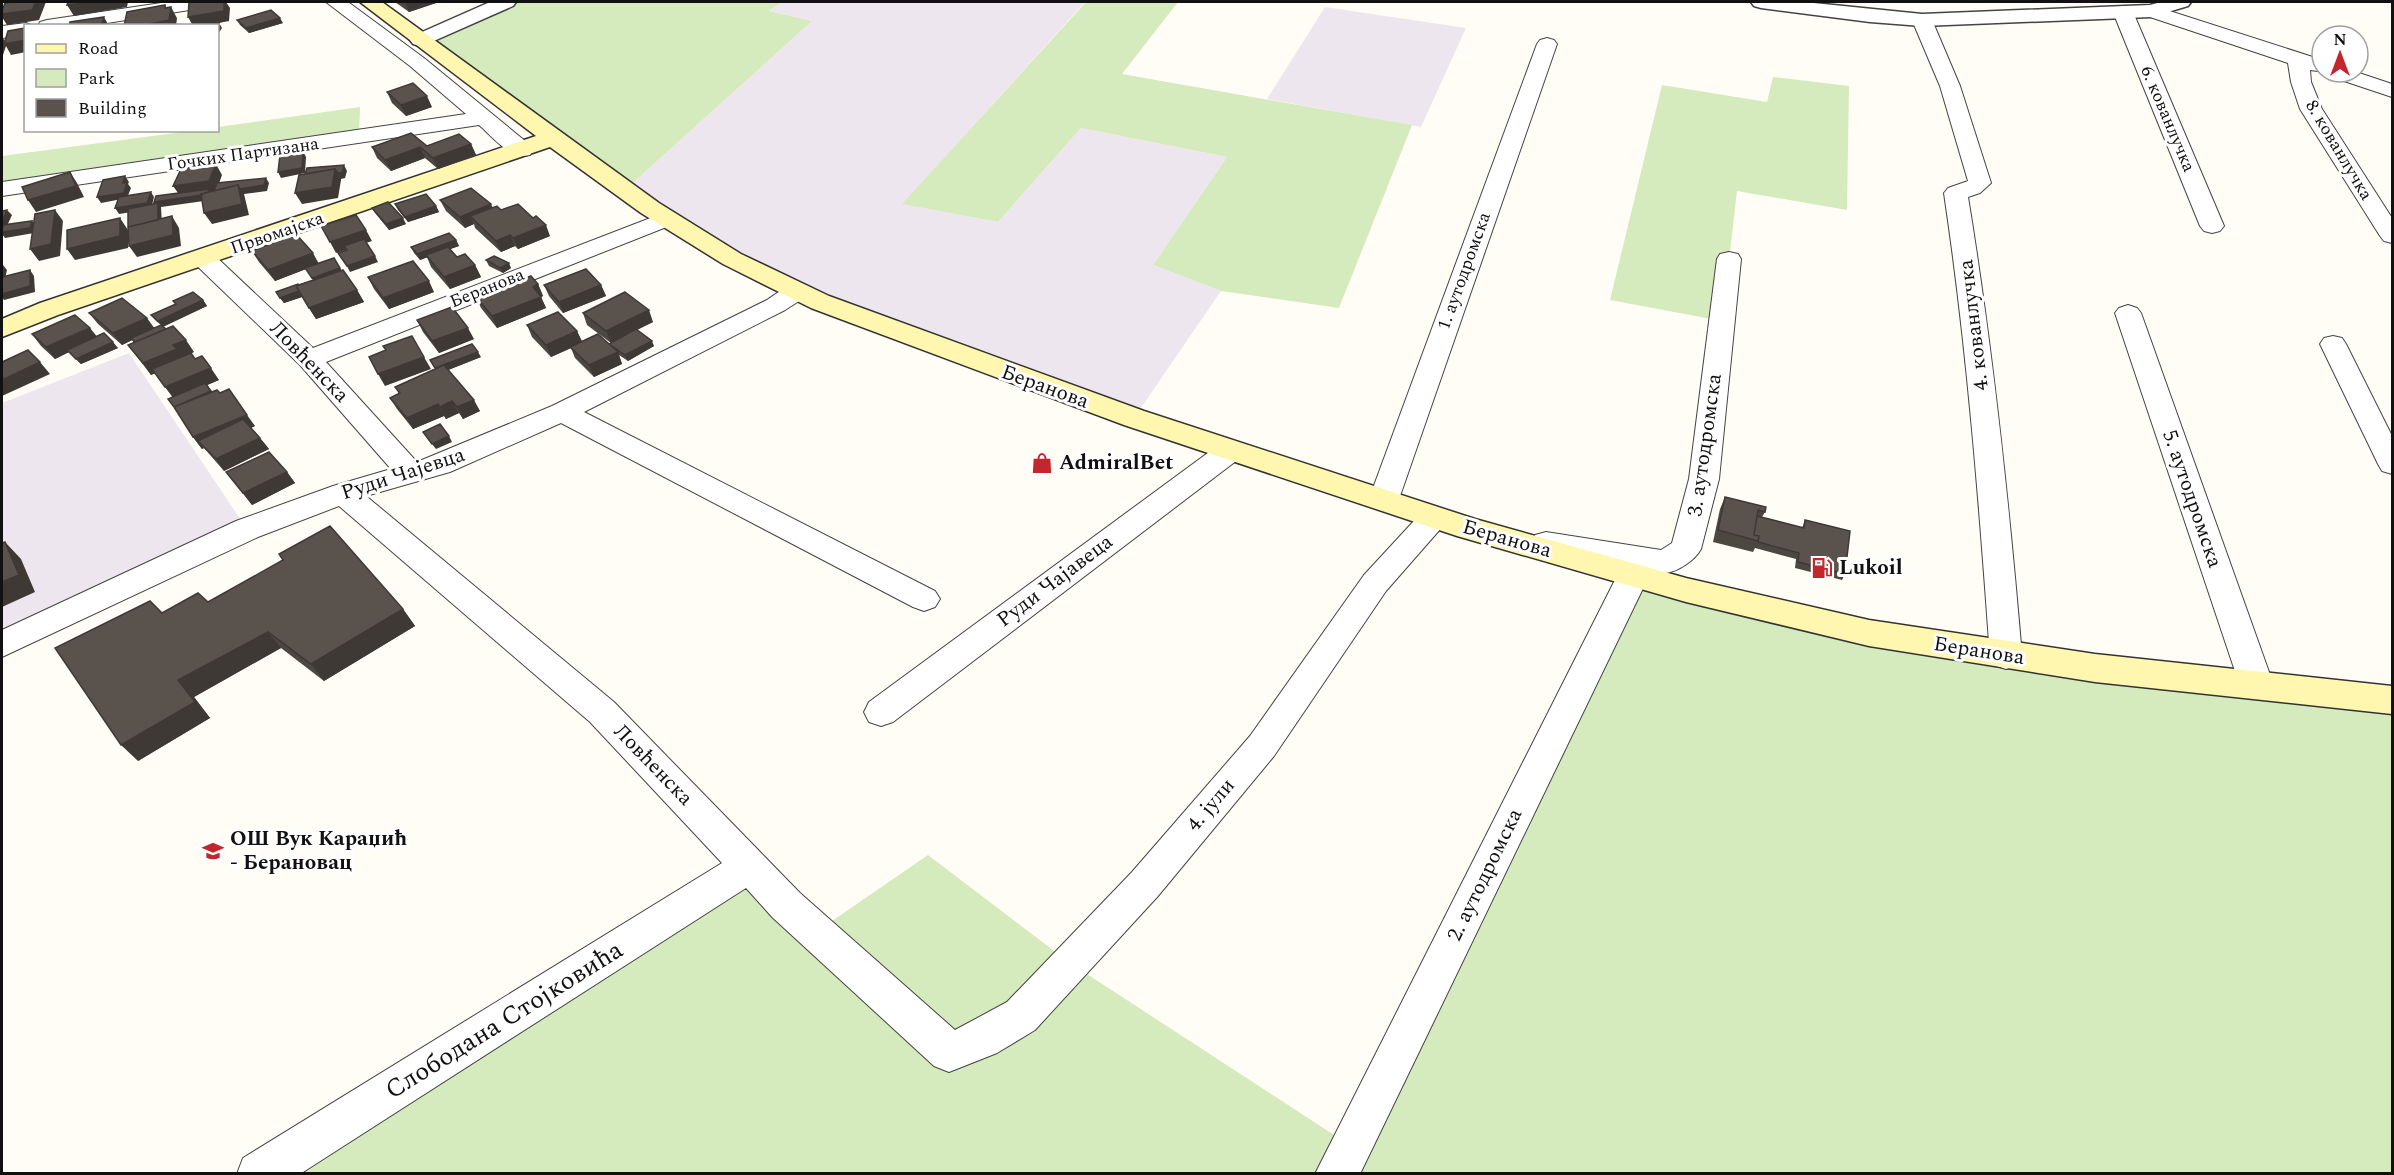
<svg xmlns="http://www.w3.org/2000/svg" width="2394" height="1175" font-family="Spectral,serif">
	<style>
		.industrial { fill: #eee6ef }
		.green { fill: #d5ebbd }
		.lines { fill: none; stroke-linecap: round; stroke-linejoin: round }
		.minor-casing { stroke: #444; stroke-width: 2 }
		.tertiary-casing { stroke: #444; stroke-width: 3 }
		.secondary-casing { stroke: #333; stroke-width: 3 }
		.minor { fill: #fff; fill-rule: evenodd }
		.tertiary { fill: #fff; fill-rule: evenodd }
		.secondary { fill: #fff6b0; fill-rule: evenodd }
		.wall { fill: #4d4742 }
		.shaded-wall { fill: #3f3936 }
		.building { fill: #5a524d; stroke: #3f3936; stroke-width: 1.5 }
		.labels { text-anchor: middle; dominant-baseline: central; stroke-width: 6; stroke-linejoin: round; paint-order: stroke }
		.far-street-label { font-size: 18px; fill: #111; stroke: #fff }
		.street-label { font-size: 21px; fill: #111; stroke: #fff }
		.poi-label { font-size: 21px; font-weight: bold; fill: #111; stroke: #fff; text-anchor: start }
		.near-street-label { font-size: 26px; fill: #111; stroke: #fff }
	</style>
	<rect width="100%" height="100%" fill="#fffdf5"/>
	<path class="industrial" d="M782 2H1085L903 204 998 222 1081 128 1227 157 1153 265 1221 291 1134 418 820 302 625 190 812 21 769 11Z
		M1325 7 1466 28 1421 127 1267 99Z
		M129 353 247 529 2 644V403Z"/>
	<path class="green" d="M506 2H782L769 11 812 21 625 190 420 40Z
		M1086 2H1178L1122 74 1412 125 1339 308 1221 291 1153 265 1227 157 1081 128 998 222 902 204Z
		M1773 77 1849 86 1847 210 1737 191 1722 321 1610 300 1662 85 1767 102Z
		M360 107 359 136 2 189V156L190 131 218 130V127Z
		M1633 576 1686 590 2257 686 2392 700V1173L259 1174 749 866 816 932 928 855 1070 963 1351 1146Z"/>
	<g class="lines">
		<defs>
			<path id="minor" d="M168 2H212L209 6 202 8 88 26H38L40 22 47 20Z
				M326 2H348L424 58 530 145 533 150 530 155C510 160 493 137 479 125L2 196V182L466 114 410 66Z
				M2151 5 2322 60V72H2356L2392 84V97L2329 76 2326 72 2310 70 2311 82 2322 109 2392 218V243L2384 241 2380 236 2300 109 2291 82 2288 63 2144 15 2141 11 2144 7Z
				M2123 6 2130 8 2133 12 2224 226 2220 231 2212 233 2204 231 2200 226 2113 12 2116 8Z
				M1922 14 1929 16 1932 20 1960 86 1991 183 1980 193 1968 197C1993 349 2009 502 2022 656L2018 665 2006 669 1994 665 1990 656C1979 501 1967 347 1944 193L1948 188 1968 181 1940 86 1912 20 1915 16Z
				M26 23 33 26H26V35L2 38V26Z
				M1547 38 1554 40 1557 44 1399 499 1394 506 1384 509 1374 506 1369 499 1537 44 1540 40Z
				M666 212 674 214 678 219 674 224 326 362 417 462 552 406 767 300C780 291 791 282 807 286L811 291 807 296 785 310 584 412 935 591 940 599 935 607 924 611 913 607 561 423 450 472 366 496 614 702 800 893 955 1030 1007 1002 1132 872 1250 736 1364 575 1424 510 1435 507 1446 510 1450 518 1386 591 1274 756 1158 896 1035 1030 997 1053 949 1072 934 1066 772 917 746 888 300 1174H237L243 1158 722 863 590 722 339 506 258 537 2 657V630L236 521 333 486 391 469 300 365 194 263 191 258 194 253 203 251 212 253 313 348Z
				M1729 252 1738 254 1741 259 1719 479 1701 549C1695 560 1678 572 1665 573 1659 574 1651 571 1645 570L1649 576 1360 1174H1315L1617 576 1622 568 1625 567 1546 554 1535 551 1531 543 1535 535 1546 532 1661 550 1672 543 1689 479 1717 259 1720 254Z
				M2128 305 2137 308 2141 313 2274 686 2269 695 2257 699 2245 695 2240 686 2115 313 2119 308Z
				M2333 336 2342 338 2346 344 2392 436V474L2382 471 2378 464 2320 344 2324 338Z
				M1230 441 1240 444 1244 451 1240 458 893 722 881 726 869 722 864 712 869 702 1220 444Z"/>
			<path id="tertiary" d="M490 2H516L513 6 427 44 420 46 413 44 410 40 413 36Z
				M1751 2H1804L1922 14 2150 5 2161 2H2191L2188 6 2151 17 1922 26 1870 22 1761 8 1754 6Z"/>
			<path id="secondary" d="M360 2H382L659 203 741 254 829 296 1144 411 1475 519 1686 578 1869 620 2095 654 2392 686V714L2095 682 1869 646 1686 602 1457 536 1124 425 811 308 723 264 641 213 550 147 58 315 2 337V319L40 303 536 136Z"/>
		</defs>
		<use href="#minor" class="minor-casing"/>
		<use href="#tertiary" class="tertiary-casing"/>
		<use href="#secondary" class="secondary-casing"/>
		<use href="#minor" class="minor"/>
		<use href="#tertiary" class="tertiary"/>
		<use href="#secondary" class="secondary"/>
	</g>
	<path class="wall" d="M395 2H439L409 12Z
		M237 20 283 23 249 33 240 25Z
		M387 92 432 107 406 116 392 103Z
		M471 144 476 155 438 169 425 158 391 171 377 158 372 147Z
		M440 200 501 210 550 236 518 249 515 246 501 252 475 228 474 224 465 228 446 211Z
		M395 204 436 206 439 212 408 222 398 210Z
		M372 208 406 224 389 230 375 213Z
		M456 240 459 246 450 249 457 257 475 265 481 277 450 289 431 267 427 257 420 260 414 253 411 247Z
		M252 251 319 264 341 270 357 290 364 302 316 319 302 297 284 303 276 292 313 280 306 269 275 281 259 262Z
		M486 260 511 268 503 273 489 266Z
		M368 277 434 292 389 309 374 289Z
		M538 284 543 296 541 297 546 308 497 328 481 308 476 297Z
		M544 285H601L606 296 563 313 549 296Z
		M203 300 207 306 163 326 194 352 182 357 195 359 219 380 207 385 212 392 220 393 255 426 251 428 260 438 269 449 224 471 204 448 202 449 193 437 173 397 155 373 151 375 128 345 134 343 132 340 122 345 98 324 89 313 154 328 161 325 156 321 151 315 175 304 173 301Z
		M583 313 653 322 636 330 654 346 628 361 619 355 622 364 594 377 575 358 571 348 551 357 532 337 527 325 577 331 582 341 609 344 611 343 587 325Z
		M417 320 474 339 439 353 423 332Z
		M32 334 97 337 118 348 81 364 69 352 55 359 41 346Z
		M481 357 448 370 480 411 463 419 459 413 446 419 444 416 413 429 397 409 390 398 399 394 395 387 435 369 430 360Z
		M226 472H287L295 483 252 505Z
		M1725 497 1765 512 1762 517 1802 528 1805 520 1845 574 1842 580 1795 568 1796 559 1755 548 1753 552 1713 542 1720 509Z
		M208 602 403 609 415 626 324 681 281 648 194 697 210 718 138 761 162 613Z"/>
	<path class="shaded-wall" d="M36 2H46L39 20 7 25 2 17V14Z
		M90 2H128L127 7 74 16 67 5Z
		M224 2H226L230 8 229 21 219 23 222 28 218 34V26H193L188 17Z
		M405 2H439L409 12Z
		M165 5 170 14 171 7 177 18 176 26H141L165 8Z
		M104 17 109 26H101Z
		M280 18 283 23 249 33 246 28Z
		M3 38 6 43 26 40V52L11 55 6 46 2 58V42Z
		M427 96 432 107 406 116 401 105Z
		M471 144 476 155 438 169 433 158Z
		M420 147 425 158 391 171 385 160Z
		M303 151 306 157 305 173 281 178 278 172Z
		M216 164 222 175 216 192 211 200 161 207 162 225 132 232 158 208 154 202 181 197 173 186Z
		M344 165 347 171 345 178 341 179V180L338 198 302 204 295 193 335 169Z
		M70 172 77 183 84 197 36 212 28 200Z
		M125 176 129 182 128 184 131 188 127 198 101 203 97 197 123 183Z
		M266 178 269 183 267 191 244 194 249 215 212 224 204 213 238 185Z
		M151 192 154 197 151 209 119 214 115 208Z
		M491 204 496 215 470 216 474 224 465 228 460 217Z
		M436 206 439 212 408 222 405 217Z
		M7 210 12 215 6 228H2V222Z
		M55 210 63 221 60 256 39 261 30 249Z
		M172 216 179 228 181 246 137 257 129 246Z
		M120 218 128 230V248L75 260 67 249Z
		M403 218 406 224 389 230 386 224Z
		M32 221 37 227 34 233 5 238 2 234V232Z
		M546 225 550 236 518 249 513 238Z
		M366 230 372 241 336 253 330 242Z
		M510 235 515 246 501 252 496 241Z
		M456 240 459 246 420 260 417 254Z
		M313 253 319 264 275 281 268 270Z
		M375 256 378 262 350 272 347 266Z
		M509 263 511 268 503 273 500 268Z
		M3 265 7 270 4 283 2 284V270Z
		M475 265 481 277 450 289 444 277Z
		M340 268 344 274 315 284 312 278Z
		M30 270 34 276 35 292 4 300 2 297V294Z
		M429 281 434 292 389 309 383 298Z
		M538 284 543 296 541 297 546 308 497 328 492 316 533 287Z
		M601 285 606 296 563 313 559 302Z
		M357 290 364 302 316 319 309 308Z
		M298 291 302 297 284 303 280 298Z
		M203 300 207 306 163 327 158 321Z
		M649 310 653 322 611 343 606 331Z
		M147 318 155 329 122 345 113 333Z
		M90 328 99 339 67 350 69 352 55 359 46 347Z
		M468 328 474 339 439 353 432 341Z
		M577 331 582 343 551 357 546 345Z
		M186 340 194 352 182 357 185 360 151 375 143 363 173 345Z
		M652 341 654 346 628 361 625 355Z
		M113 342 118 348 81 364 76 359Z
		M478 352 481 357 438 374 435 368Z
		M618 352 622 364 594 377 589 365Z
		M424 357 431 369 385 386 378 374Z
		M40 362 50 374 2 396V380Z
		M211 368 219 380 174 399 165 387Z
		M474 400 480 411 463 419 457 407Z
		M452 401 459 413 446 419 440 407Z
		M438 404 444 416 413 429 407 418Z
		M247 415 255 426 205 448 198 441 204 448 202 449 193 437Z
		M449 436 452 442 436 449 432 444Z
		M260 438 269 449 224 471 216 459Z
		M287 472 295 483 252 505 243 493Z
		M5 542 21 559 35 592 2 607V582Z
		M403 609 415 626 324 681 311 664Z
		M268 632 281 648 194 697 210 718 138 761 121 745 178 680Z"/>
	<path class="building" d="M12 2H36L32 10 2 14V11L5 3Z
		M68 2H90L67 5Z
		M189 2H224V11L188 17Z
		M165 5V8L171 7 169 20 141 26H124L127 12Z
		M271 10 280 18 246 28 237 20Z
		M104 17 101 26H69L70 22Z
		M219 23 217 26H200Z
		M26 28V40L4 44 8 31Z
		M413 83 427 96 401 105 387 92Z
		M411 133 427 146 459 134 471 144 433 158 420 147 385 160 372 147Z
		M303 151 302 168 278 172 280 155Z
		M216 164 209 181 173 186 181 169Z
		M344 165 342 173H338L335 169 305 174 307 168Z
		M335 169 332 187 295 193 299 175Z
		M70 172 76 186 28 200 22 187Z
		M125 176 123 183 127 182 124 193 97 197 103 180Z
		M266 178 264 185 240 189 238 185 214 191 217 183Z
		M238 185 242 204 204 213 201 194Z
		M471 188 491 204 460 217 440 200Z
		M210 189 208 192 201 194 202 195 154 202 156 196Z
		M151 192 147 203 115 208 119 197Z
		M426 194 436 206 405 217 395 204Z
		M388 202 403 218 386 224 372 208Z
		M158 203V220L128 227V209Z
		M518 204 533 218 536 216 546 225 513 238 510 235 496 241 470 216 497 206 501 210Z
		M7 210 2 222V211Z
		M55 210 51 244 30 249 35 214Z
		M356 215 366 230 330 242 321 226Z
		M172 216 173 235 129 246 128 227Z
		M120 218V236L67 249V230Z
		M32 221 30 228 2 232 3 225Z
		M449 233 456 240 417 254 411 247Z
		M296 234 313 253 268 270 252 251Z
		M364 239 375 256 347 266 338 253 347 250 344 246Z
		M448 247 457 257 465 254 475 265 444 277 426 255Z
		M494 256 509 263 500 268 486 260Z
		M334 258 340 268 312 278 305 268Z
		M413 261 429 281 383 298 368 277Z
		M586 269 601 285 559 302 544 285Z
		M30 270V286L2 294V277Z
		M343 270 357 290 309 308 296 286Z
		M531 276 538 284 533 287 541 297 492 316 476 297Z
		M298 284 299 285 296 286 299 291 280 298 276 292Z
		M193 292 203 300 158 321 151 315 176 304 173 301Z
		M625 292 649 310 606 331 583 313Z
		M122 298 147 318 113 333 89 313Z
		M452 307 468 328 432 341 417 320Z
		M558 312 577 331 546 345 527 325Z
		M75 315 90 328 46 347 32 334Z
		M161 325 166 329 135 342 131 338Z
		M173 326 186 340 173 345 177 349 143 363 128 345Z
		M636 329 652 341 625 355 609 344Z
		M104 333 113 342 76 359 67 350Z
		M598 334 618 352 589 365 570 347Z
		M412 336 424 357 378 374 369 357 386 350 383 346Z
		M472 344 478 352 435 368 430 360Z
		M28 350 40 362 2 380V362Z
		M191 353 195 359 202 356 211 368 165 387 152 369Z
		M444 365 474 400 457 407 452 401 440 407 438 404 407 418 390 398 400 393 395 387Z
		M205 383 211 391 174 407 168 399Z
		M229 389 247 415 193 437 174 407 217 390 220 393Z
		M243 419 260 438 216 459 198 441Z
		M440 424 449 436 432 444 423 432Z
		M269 452 287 472 243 493 226 472Z
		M1725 497 1766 507 1765 512 1758 510 1754 535 1759 536 1758 541 1718 530Z
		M1757 516 1804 528 1805 520 1850 531 1845 574 1798 562 1799 553 1758 542 1759 536 1754 535Z
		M330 526 403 609 311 664 268 632 178 680 195 702 121 745 55 648 150 601 162 613 198 593 208 602 283 560 279 554Z
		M5 542 19 575 2 582V543Z"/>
	<defs>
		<symbol id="shop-bare" viewBox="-9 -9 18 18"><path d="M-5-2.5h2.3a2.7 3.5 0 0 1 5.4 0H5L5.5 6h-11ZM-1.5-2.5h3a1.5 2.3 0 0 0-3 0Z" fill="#c4262e" stroke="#fff" stroke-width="2.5" paint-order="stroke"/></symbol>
		<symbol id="fuel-bare" viewBox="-9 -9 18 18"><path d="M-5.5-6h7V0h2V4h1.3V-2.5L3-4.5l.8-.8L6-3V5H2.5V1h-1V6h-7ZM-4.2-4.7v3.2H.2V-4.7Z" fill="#c4262e" stroke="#fff" stroke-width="2.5" paint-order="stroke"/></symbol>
		<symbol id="school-bare" viewBox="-9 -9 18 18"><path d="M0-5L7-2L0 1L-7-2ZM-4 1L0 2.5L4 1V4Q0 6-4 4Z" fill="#c4262e" stroke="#fff" stroke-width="2.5" paint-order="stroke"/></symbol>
	</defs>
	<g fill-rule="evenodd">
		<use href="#shop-bare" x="1027" y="448" width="30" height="30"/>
		<use href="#fuel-bare" x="1807" y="553" width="30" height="30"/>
		<use href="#school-bare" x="198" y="836" width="30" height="30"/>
	</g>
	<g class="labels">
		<g class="far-street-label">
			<text transform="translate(2168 119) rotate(67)">6. кованлучка</text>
			<text transform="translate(2339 150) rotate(59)">8. кованлучка</text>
			<text transform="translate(243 154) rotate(-8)">Гочких Партизана</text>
			<text transform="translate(277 233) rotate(-19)">Првомајска</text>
			<text transform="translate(1464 271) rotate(-70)">1. аутодромска</text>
			<text transform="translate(487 288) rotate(-22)">Беранова</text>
		</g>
		<g class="street-label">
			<text transform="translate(1974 325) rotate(-97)">4. кованлучка</text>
			<text transform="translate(309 362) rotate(46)">Ловћенска</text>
			<text transform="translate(1045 387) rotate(20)">Беранова</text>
			<text transform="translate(1705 445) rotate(-82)">3. аутодромска</text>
			<text transform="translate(403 474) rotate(-18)">Руди Чајевца</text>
			<text transform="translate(2192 499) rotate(71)">5. аутодромска</text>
			<text transform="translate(1507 539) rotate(16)">Беранова</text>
			<text transform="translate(1055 581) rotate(-37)">Руди Чајавеца</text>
			<text transform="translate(1979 651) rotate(9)">Беранова</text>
			<text transform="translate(653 765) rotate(46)">Ловћенска</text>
			<text transform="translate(1211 805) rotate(-50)">4. јули</text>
			<text transform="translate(1485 875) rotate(-64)">2. аутодромска</text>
		</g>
		<g class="poi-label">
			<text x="1059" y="463">AdmiralBet</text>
			<text x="1839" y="568">Lukoil</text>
			<text x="230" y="839">ОШ Вук Караџић<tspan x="230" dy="24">- Берановац</tspan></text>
		</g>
		<g class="near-street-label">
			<text transform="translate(504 1020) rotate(-32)">Слободана Стојковића</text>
		</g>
	</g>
	<rect width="2394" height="1175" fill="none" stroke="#111111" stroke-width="6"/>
	<rect x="24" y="24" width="195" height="108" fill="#ffffff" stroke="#a0a0a0" stroke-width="1.5"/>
	<rect x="36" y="44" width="30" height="9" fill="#fff6b0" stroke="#a0a0a0" stroke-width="1.5"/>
	<text x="78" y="54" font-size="18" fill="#111111">Road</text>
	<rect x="36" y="69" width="30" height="18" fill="#d5ebbd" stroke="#a0a0a0" stroke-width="1.5"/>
	<text x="78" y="84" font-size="18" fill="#111111">Park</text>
	<rect x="36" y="99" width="30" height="18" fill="#5a524d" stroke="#a0a0a0" stroke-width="1.5"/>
	<text x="78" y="114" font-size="18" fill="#111111">Building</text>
	<g transform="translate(2340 54)"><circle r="28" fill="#ffffff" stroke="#a0a0a0" stroke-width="1.5"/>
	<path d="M0-4.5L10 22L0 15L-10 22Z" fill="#c4262e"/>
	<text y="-9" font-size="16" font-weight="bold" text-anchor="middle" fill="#111111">N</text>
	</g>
</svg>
